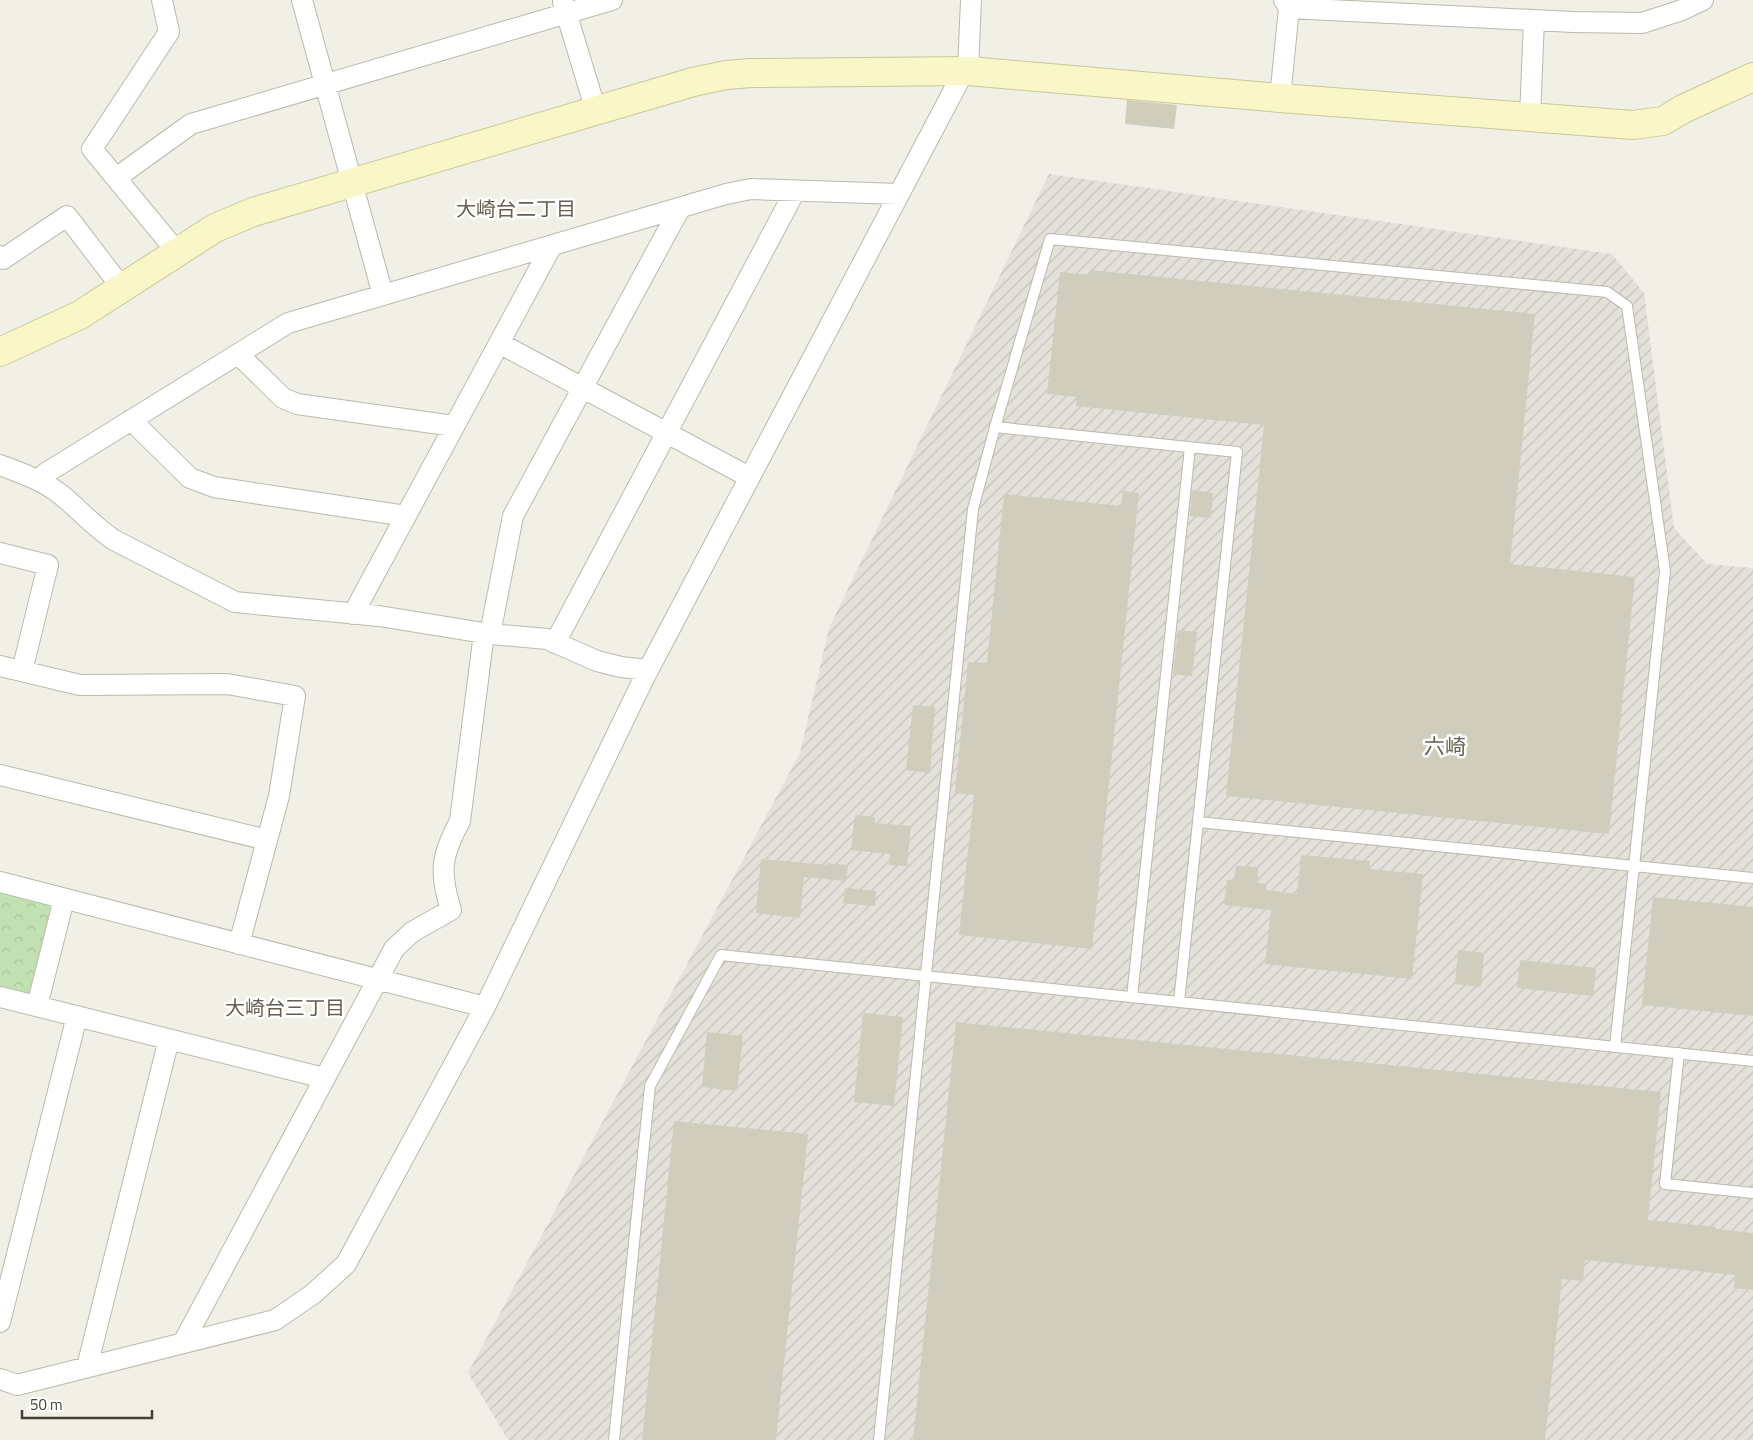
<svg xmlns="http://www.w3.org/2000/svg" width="1753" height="1440" font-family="'Titillium Web','Noto Sans JP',sans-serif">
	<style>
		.industrial { fill: url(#industrial-furrows) }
		.park { fill: url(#park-crowns) }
		.building { fill: #d1cdbc }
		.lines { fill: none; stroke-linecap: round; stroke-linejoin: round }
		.lane-casing { stroke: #bbb9a9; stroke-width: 12 }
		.street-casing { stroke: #bbb9a9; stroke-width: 22 }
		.secondary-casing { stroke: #c9c797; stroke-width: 30 }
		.lane { stroke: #fff; stroke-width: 10 }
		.street { stroke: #fff; stroke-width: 20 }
		.secondary { stroke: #f9f7c8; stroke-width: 28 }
		.labels { text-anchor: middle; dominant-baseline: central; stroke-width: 5; stroke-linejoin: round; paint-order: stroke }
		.neighbourhood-label { font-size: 20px; fill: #64604e; stroke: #fff }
		.quarter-label { font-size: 21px; fill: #64604e; stroke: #fff }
	</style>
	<defs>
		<pattern id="industrial-furrows" width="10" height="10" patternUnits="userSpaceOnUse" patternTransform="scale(1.25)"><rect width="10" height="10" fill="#e3e1da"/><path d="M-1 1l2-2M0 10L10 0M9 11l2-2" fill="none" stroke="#c4c2bc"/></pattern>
		<pattern id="park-crowns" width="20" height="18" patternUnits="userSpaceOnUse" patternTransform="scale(1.25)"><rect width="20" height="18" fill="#c2e1b2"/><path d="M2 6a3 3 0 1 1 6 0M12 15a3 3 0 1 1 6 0" fill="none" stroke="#a8c29a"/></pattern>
	</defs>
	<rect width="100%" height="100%" fill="#f1f0e6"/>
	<path class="industrial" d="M1049 174 1612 254 1644 293 1674 528 1707 564 1753 568V1440H508L468 1373 800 753 829 628Z"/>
	<path class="park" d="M0 893 49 905 54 912 36 991 19 997 0 992Z"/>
	<path class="building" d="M1127 100 1177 105 1174 129 1125 124Z
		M1090 270 1535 314 1510 564 1635 577 1609 834 1226 796 1264 425 1076 406 1077 397 1047 394 1060 272 1090 275Z
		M1192 490 1213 493 1211 518 1190 516Z
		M1123 491 1139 493 1092 949 959 935 974 795 955 793 968 662 987 663 1004 494 1121 506Z
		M1178 630 1197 632 1192 676 1173 674Z
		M913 705 935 707 930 773 906 770Z
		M855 815 875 817V823L911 826 907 866 889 865 890 854 851 850Z
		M1301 855 1370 861 1369 869 1423 874 1412 979 1265 964 1271 910 1224 905 1227 880H1234L1236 866 1258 867V883L1267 884 1266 890 1297 894Z
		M761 859 827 865V863L848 865 846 881 804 877 800 918 756 913Z
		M845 888 876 891 875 906 843 903Z
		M1653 897 1753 907V1016L1642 1005Z
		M1458 950 1484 953 1481 987 1455 984Z
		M1520 960 1596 968 1593 996 1517 988Z
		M863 1013 903 1017 894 1106 854 1102Z
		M956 1022 1661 1092 1648 1220 1716 1227V1229L1753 1233V1290L1734 1288 1735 1275 1585 1260 1583 1281 1562 1279 1545 1440H913Z
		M707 1032 743 1036 737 1091 702 1087Z
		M674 1121 808 1134 776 1440H642Z"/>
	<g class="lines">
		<defs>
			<path id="lane" d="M995 427 1237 452 1179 1002
				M1198 822 1753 878
				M1132 997 1190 447
				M1679 1053 1665 1184 1753 1193
				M614 1440 650 1086 721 955 1753 1061
				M879 1440 973 509 995 427 1050 239 1607 292 1627 306 1665 571 1615 1047"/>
			<path id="street" d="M162 0 169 32 92 149 177 252
				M302 0 383 295
				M563 2 596 111
				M1289 8 1573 22 1642 23 1682 10 1703 0
				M968 71 971 0
				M1280 98 1289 8 1284 0
				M1530 117 1534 20
				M116 178 191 124 612 0
				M0 256 3 259 67 216 122 288
				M499 343 749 477
				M238 354 283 398 297 404 454 426
				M131 420 190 478 214 487 406 516
				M0 465C21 473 42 480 60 494 79 509 93 526 114 540L235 602 379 616 490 634 547 639 597 661 621 667 648 670
				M39 480 46 473 288 323 726 194 751 189 899 194
				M0 553 48 565 22 671
				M353 614 552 245
				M490 634 513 516 680 208
				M555 643 795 191
				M0 666 80 685 227 684 295 696 279 796 239 944
				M0 775 267 840
				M0 882 485 1007
				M0 997 324 1078
				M37 1006 64 899
				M0 1322 77 1016
				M183 1343 394 949 412 932 451 910C439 872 441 856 460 821L484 633
				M87 1367 169 1039
				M0 1379 17 1385 275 1320 313 1294 346 1264 485 1007 645 676 964 71"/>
			<path id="secondary" d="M0 352 80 315 215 228 253 212 693 82 726 75 751 73 968 71 1280 98 1633 125 1663 121 1683 109 1753 77"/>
		</defs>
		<use href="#lane" class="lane-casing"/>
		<use href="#street" class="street-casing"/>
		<use href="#secondary" class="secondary-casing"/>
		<use href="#lane" class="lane"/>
		<use href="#street" class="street"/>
		<use href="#secondary" class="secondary"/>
	</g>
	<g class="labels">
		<g class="neighbourhood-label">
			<text x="516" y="208">大崎台二丁目</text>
			<text x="285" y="1007">大崎台三丁目</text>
		</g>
		<g class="quarter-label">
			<text x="1445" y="746">六崎</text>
		</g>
	</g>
	<path d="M22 1410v8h130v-8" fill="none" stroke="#434036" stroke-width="2.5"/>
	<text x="30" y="1410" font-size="15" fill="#434036" stroke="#ffffff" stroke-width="4" paint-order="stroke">50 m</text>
</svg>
